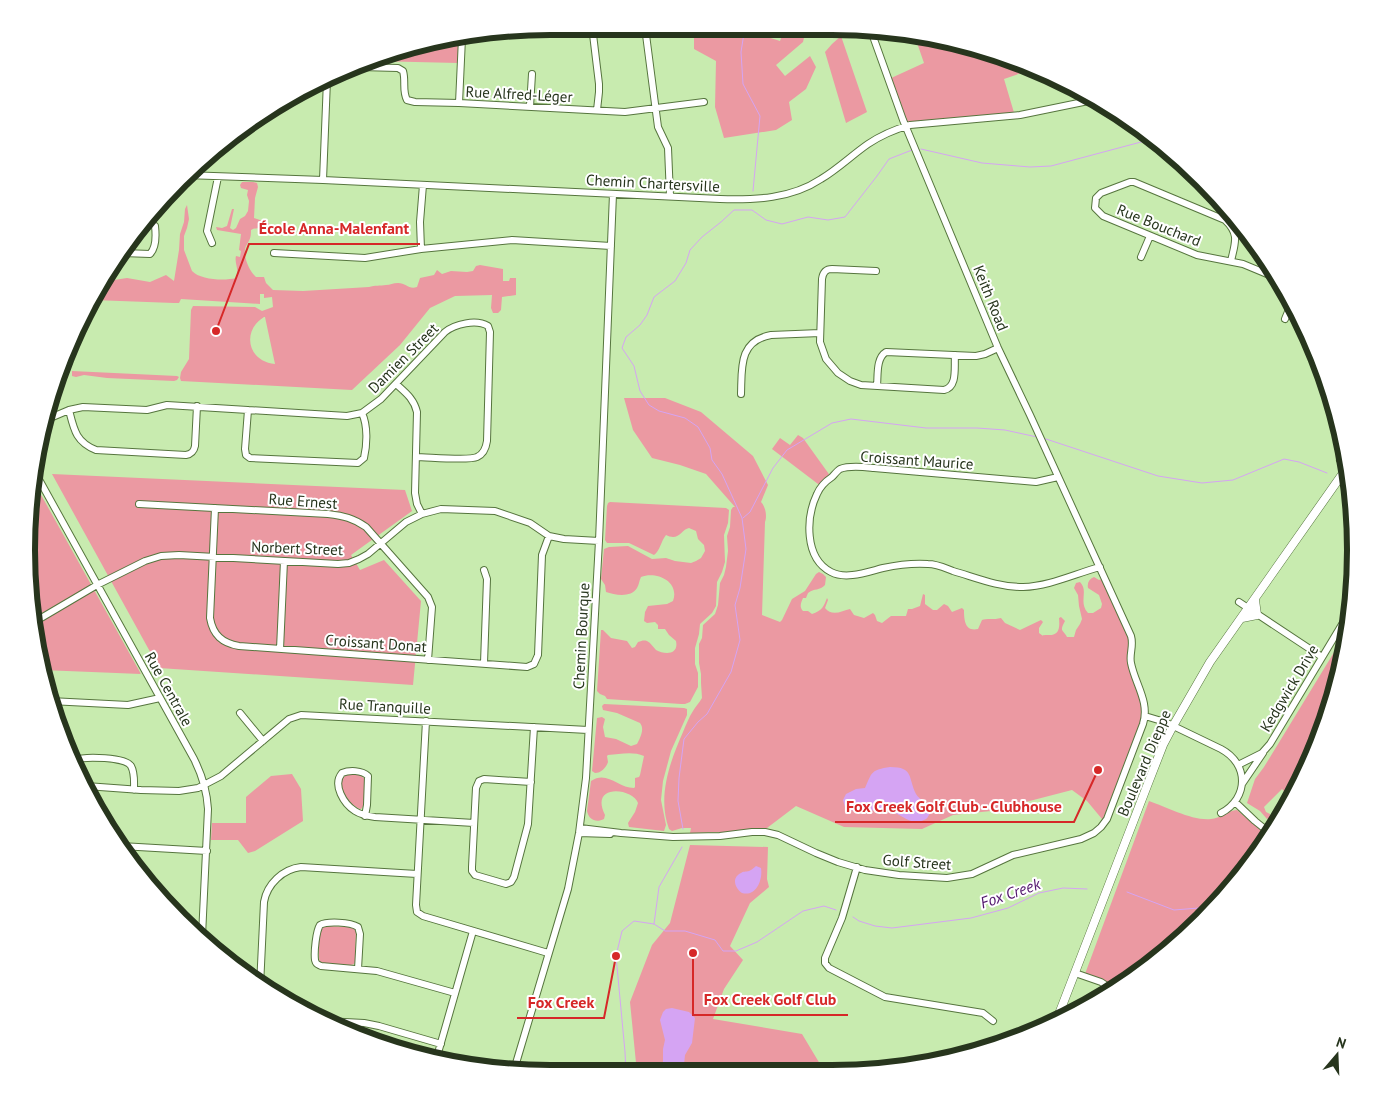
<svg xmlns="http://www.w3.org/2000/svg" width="1382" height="1100" font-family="'PT Sans',sans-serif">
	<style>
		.green { fill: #eb99a2; fill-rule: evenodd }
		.water { fill: #d5a4f3 }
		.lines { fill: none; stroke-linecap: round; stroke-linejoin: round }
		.stream { stroke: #d5a4f3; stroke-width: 1 }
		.minor-casing { stroke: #56753e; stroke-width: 8 }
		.major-casing { stroke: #56753e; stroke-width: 9 }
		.minor { stroke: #fff; stroke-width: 6 }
		.major { stroke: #fff; stroke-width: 8 }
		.labels { text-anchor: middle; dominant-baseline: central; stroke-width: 4; stroke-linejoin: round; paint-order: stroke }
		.street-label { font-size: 15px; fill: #27351d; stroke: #fff }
		.water-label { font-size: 16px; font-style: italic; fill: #52166d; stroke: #fff }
		.rim { fill: none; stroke: #27351d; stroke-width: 6 }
		.leader { fill: none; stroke: #d62828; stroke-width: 2 }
		.callout-dot { fill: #d62828; stroke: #fff; stroke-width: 2 }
		.callout-label { font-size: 16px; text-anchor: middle; font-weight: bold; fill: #d62828; stroke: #fff; stroke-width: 4; stroke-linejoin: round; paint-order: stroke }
	</style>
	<rect width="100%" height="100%" fill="#c8ebaf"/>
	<path class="green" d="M694 27H761V35L780 41 785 27H800L806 29 803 42 776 65 785 76 810 56 816 67 806 89 789 102 792 120 776 130 724 138 715 107 716 61 694 49Z
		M841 36 867 112 846 123 825 52 832 44Z
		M915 37 1001 54 1033 69 1004 79 1015 116 906 126 889 79 924 63Z
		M459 38 458 63 373 61 415 44Z
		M242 182H253L257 183 258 187 255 198 254 218 269 223V226C263 229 256 227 251 230 251 238 250 239 246 246 242 255 249 271 256 277H264L266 283 273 290 303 291 369 287C375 285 380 286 386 285 390 285 393 283 398 283 406 283 409 290 417 287L420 278 434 275 437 270 442 274 451 271 467 272 473 271 476 266 480 265 503 269V281H509L510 278H516V295L502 297 501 310 498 313H493L491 308 492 295 455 296 430 308 400 345 352 390 181 381 180 378 181 372 189 359 191 310 193 306 255 307 262 311 273 307 272 297 264 298V294H260V304L181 299 179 303H174L93 300 97 288 105 276 114 280 127 278 150 282 166 275 174 281 179 250 180 234 184 222 185 209 187 205 189 219 187 228 184 236V250L192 271C200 280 225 281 236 278 240 271 234 263 236 256L240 257 241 251 239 250 241 234 217 230 216 227 222 228 227 226 232 209H234L230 228 233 230 236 228 240 219 245 216 248 211 249 201 247 195 248 190 241 188 240 185ZM264 317H265L275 364C248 362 241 331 264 317Z
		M72 371 177 376 179 377 177 380 174 381 107 378 84 375 76 377 72 376Z
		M624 398H665L701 412 753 456 768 485 761 502C766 507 767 517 765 522L762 615 780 622 782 620 792 599 805 591 816 574 819 572 823 574 826 577 825 585C820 591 814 588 808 593L806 598H803C801 603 799 607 803 611H808L812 614C822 611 824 606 827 598L828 600 825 608C832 617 842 611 850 609L854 615 864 618 873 613 875 615 877 621 882 623 891 616H906L908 609H912L920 606 923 594 925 595V604L933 610H937L944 604 948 606 952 612 962 608 964 610C964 620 965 632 978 629L982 620C986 618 994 620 1001 618L1005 623 1020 630C1027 627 1034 623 1041 620L1043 622 1039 628V633C1045 637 1040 635 1047 635 1059 636 1060 629 1059 618L1061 617 1065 621C1059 632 1063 629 1067 637H1074L1076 630 1080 624 1082 619 1079 606 1078 595 1074 588 1076 583 1080 582C1089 591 1078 602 1088 613H1093L1101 608 1102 604 1099 595 1088 588C1087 583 1089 579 1094 577L1099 580 1102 579 1130 642 1127 661 1141 702 1142 708 1141 721 1103 819H1102L1087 801 1072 790 991 811 953 815 922 829 844 827 796 806 767 828 748 829 724 832 690 833 691 828H682L672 831 669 829C657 796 670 762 683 732 686 725 689 717 693 711 696 706 699 703 702 698L701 683V674L699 663V644L702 638 703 625 715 614 718 605 720 583 724 575 726 567 728 551 727 536 730 527 731 510 733 507H735L706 474 680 465 652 458 633 430Z
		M798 435 803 438 831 477 822 487 772 449 780 438 790 445Z
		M52 474 405 490 412 511 351 555 360 570 384 560 421 601 413 685 159 668Z
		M35 484 141 674 42 670 26 550Z
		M610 502 726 508 729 510 728 523 724 535 725 562 722 572 717 582 716 606 712 613 700 624 699 634 695 648V664L698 673V687L690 702 685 704H681L607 699 605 696 600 694 597 691 601 630H603L611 638 627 641 632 648 635 647 638 642C642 641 643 640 647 641 651 643 653 647 656 650 665 655 679 655 676 641L669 635 665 629H658V625L655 622 647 623 644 621 645 612 648 606 667 604 673 601C680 582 657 571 641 577 639 581 639 585 637 588 631 598 615 595 606 592L605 585 601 579 604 549 609 547 628 546 652 559 666 558 675 561 691 563 696 561 701 558 705 551 704 545 698 539 696 531 689 528C683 529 680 537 673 537 671 537 668 536 666 535 661 541 660 551 654 555L629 543H607L605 540 607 506 608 503Z
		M1347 631 1338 686 1302 782 1291 798 1282 789 1264 807 1266 812 1270 814 1271 817 1267 819 1260 811 1247 803 1255 779 1264 767Z
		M604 704 684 708 687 709V715L671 751 663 781 661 800 666 825 664 831 629 827 628 823 635 812 638 803C633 788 589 783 605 815L604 819C596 823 589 820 587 811L591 781C607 770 618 788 634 788L635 787V778L639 777 640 775 644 756C633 751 620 754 608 755L607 756 608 762C606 768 601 773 595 773L592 771 597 718 602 717 605 719 603 727 605 737 616 739 631 746 637 744C640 738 645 729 640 723L617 713 603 710 602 706Z
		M292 774 301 789 303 821 255 851 248 853 238 840H211L212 823H246V797L271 776Z
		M347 775H360L365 779 364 805 361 809C350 807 332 781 347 775Z
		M1149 801C1167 807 1192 821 1211 819 1220 819 1228 810 1237 810L1268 836 1262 846 1238 875 1240 876 1177 944 1115 988 1085 974Z
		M690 845 768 847 767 879 769 887 750 903 730 946 743 960 724 989 713 1019 802 1034 820 1064 854 1073H637L630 1002 652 945 670 923Z
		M325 926 351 927 356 930 355 962 354 964 351 965 325 964 320 962C318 956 318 932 321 928 322 927 324 927 325 926Z"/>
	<path class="water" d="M890 767C914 767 908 778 916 794 920 802 935 803 929 815 927 818 927 819 924 820 910 827 900 812 887 810 874 808 857 816 845 807L843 800 846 794 856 789 865 788C872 772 871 770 890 767Z
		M756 866 761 868C763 880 756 897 742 893 735 888 731 878 741 873 743 871 746 872 749 871 750 871 755 867 756 866Z
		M672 1008 689 1012 695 1018 692 1043 685 1055 684 1065 687 1070 695 1073H661L663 1061V1049L665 1040 660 1020 663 1012 666 1009Z
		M731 1063 736 1064 742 1073H703Z"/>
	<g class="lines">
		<path class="stream" d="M745 27 741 52 743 84 760 116 753 191
			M921 149 982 163 1030 167 1051 166 1141 142 1156 141
			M1043 438 1158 476 1202 483 1233 480 1284 459 1299 462 1327 473
			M1349 484 1351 483
			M743 518 750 512 773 468 787 450 832 423 851 419 926 428H977L1005 430 1037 437
			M683 829 678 801 679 778 684 739 698 722 707 714 731 672 740 640 735 605 740 588 746 549 742 518 722 474 712 460 710 448 698 427 685 418 659 411 649 405 640 391 634 366 622 348 626 337 640 325 647 315 654 297 675 281 686 263 690 250 702 237 721 222 734 210H752L766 220 782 224 808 217 828 220 845 217 877 176 889 159 912 150
			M1127 892 1174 910 1211 907
			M853 917 859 921 875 926 892 928 971 918 1008 908 1039 893 1063 888 1087 889
			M654 924 659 887 682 847
			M626 1073 625 1052 616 956 622 931 634 921 654 924 665 931H685L715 940 723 951H736L757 942 803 911 824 906 836 910"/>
		<defs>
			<path id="minor" d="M592 26 599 84V92L597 110
				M645 27 658 127 668 148 670 196
				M360 67 398 68 403 71C406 81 402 91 407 100L415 102 459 103 625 112 704 102
				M459 103 462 38
				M530 107 532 74
				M185 175 323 180 720 199C755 200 791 199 821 179 838 169 852 155 868 144 880 136 896 129 910 125L1020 115 1098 99
				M323 180 327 80
				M212 243 207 231 218 177
				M421 249 420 222 423 185
				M123 253 150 254C156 248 156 235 155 226
				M274 253 365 258 421 249 512 240 611 246
				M1141 257 1150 236
				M1231 261C1235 243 1240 234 1225 220L1134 182H1130L1101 193 1096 198 1095 208 1103 216 1197 255 1243 264 1279 279
				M876 271 832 269C826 269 823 272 822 279L820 342 826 359 838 373 850 381 861 385 944 390C958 387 954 367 955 355
				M1285 319 1292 302
				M396 384C406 393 414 399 417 412L415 493 417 504 422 514
				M877 386C878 375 876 358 886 352L976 356 985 354 998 348
				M741 394C742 369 738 341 771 335L820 333
				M69 410C74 430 76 442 96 450L186 455C192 454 194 451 195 446L197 406
				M248 410 245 449 246 455 250 458 358 463 364 458C367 445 368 426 362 413
				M43 421 69 410 83 407 147 410 167 405 347 416 362 413 381 399 445 332C455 324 476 319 488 326L490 332 487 441C486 448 484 454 477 457 469 461 428 457 416 457
				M1340 460 1347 465
				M36 474 194 759C202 775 207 791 208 809L202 936
				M1058 477 1036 482 874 468C864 467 850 465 840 469 837 471 834 475 832 477 826 481 820 487 817 494 806 517 804 558 831 572 846 580 867 572 883 568 897 565 913 563 928 564 937 564 945 568 953 571 977 578 998 587 1023 587 1050 586 1074 574 1100 567
				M139 504 328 514C344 516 353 518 366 527L428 597 432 607 428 660
				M215 508 210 618C213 635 222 643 239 646L527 667 534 664 538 655 542 555 549 536
				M1239 602 1322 657
				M36 621 97 585 145 561 161 556 179 555 338 564 349 563 359 559 368 554 406 522 422 514 441 509 495 511 530 523 549 536 564 539 599 541
				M280 649 284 561
				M484 663 487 579 484 570
				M50 701 128 705 160 698
				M240 713 263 741
				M1145 716 1165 722 1221 749C1249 764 1249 798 1221 813
				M426 721 416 905 417 912 423 916 548 953
				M75 760C85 756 126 757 131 766 135 773 134 782 134 790
				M1238 765 1262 753 1270 744 1350 611
				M531 782 484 779 479 781 476 788 472 867V871L475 875 506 884 511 882 514 877 527 828 528 824 534 727
				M1242 784 1263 753
				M86 786 141 790 179 791 198 788 221 776 289 719 301 715 588 730
				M1235 802 1255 821 1270 833
				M365 816 367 805 368 776C362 770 349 770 342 773 332 785 344 804 355 811 361 815 368 816 375 817L474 823
				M580 828 621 833 673 837 720 836 752 832H765L778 835 816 853 838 862 865 870 899 875 947 878 972 874 1013 855 1081 839 1094 833 1101 827 1107 819 1143 724C1150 702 1135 684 1131 663 1129 654 1134 646 1131 636L1030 415 998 348 903 120 870 28
				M579 833 610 834
				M121 846 207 851
				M857 867 842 918 825 958V963L829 968 885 997 983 1013 993 1021
				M358 969 360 934 358 927C350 922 327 921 320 925 316 931 314 952 315 960 316 964 317 964 321 966L377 971 455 993
				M1075 973 1101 982 1113 990
				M260 986 264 902C267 884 283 869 301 867L417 874
				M326 1021 364 1023 379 1026 441 1044
				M436 1060 473 931
				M514 1070 568 889 579 833 586 778 599 541 613 194"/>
			<path id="major" d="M1242 618 1257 615 1255 600
				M1057 1019 1147 786 1163 745 1173 726 1210 662 1348 466"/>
		</defs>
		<use href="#minor" class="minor-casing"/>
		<use href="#major" class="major-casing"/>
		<use href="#minor" class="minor"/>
		<use href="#major" class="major"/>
	</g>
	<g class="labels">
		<g class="street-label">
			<text transform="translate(519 94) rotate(3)">Rue Alfred-Léger</text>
			<text transform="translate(653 183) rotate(3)">Chemin Chartersville</text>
			<text transform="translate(1159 225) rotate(22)">Rue Bouchard</text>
			<text transform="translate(991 298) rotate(68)">Keith Road</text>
			<text transform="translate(403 358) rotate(-45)">Damien Street</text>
			<text transform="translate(917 460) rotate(4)">Croissant Maurice</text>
			<text transform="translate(303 501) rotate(4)">Rue Ernest</text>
			<text transform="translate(297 548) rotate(2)">Norbert Street</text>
			<text transform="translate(581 636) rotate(-87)">Chemin Bourque</text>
			<text transform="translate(376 643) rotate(4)">Croissant Donat</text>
			<text transform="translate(1289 688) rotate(-59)">Kedgwick Drive</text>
			<text transform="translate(169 689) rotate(61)">Rue Centrale</text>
			<text transform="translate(385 706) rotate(3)">Rue Tranquille</text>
			<text transform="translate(1144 763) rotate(-67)">Boulevard Dieppe</text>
			<text transform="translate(917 862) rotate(4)">Golf Street</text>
		</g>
		<g class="water-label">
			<text transform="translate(1010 893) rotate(-19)">Fox Creek</text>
		</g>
	</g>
	<path d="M0 0H1382V1100H0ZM550 35H832A515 515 0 0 1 1347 550V550A515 515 0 0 1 832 1065H550A515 515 0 0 1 35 550V550A515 515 0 0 1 550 35Z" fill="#fff" fill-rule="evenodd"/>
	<path class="rim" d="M550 35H832A515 515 0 0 1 1347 550V550A515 515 0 0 1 832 1065H550A515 515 0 0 1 35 550V550A515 515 0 0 1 550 35Z"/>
	<path class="leader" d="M216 331L249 244H420M1098 770L1074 822H835M693 953L693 1015H848M616 956L604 1018H517"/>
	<g class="callout-dot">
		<circle cx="216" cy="331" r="5"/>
		<circle cx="1098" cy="770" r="5"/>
		<circle cx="693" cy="953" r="5"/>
		<circle cx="616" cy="956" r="5"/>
	</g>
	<g class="callout-label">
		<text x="334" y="234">École Anna-Malenfant</text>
		<text x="954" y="812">Fox Creek Golf Club - Clubhouse</text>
		<text x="770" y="1005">Fox Creek Golf Club</text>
		<text x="561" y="1008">Fox Creek</text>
	</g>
	<g transform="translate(1337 1055) rotate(19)" stroke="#ffffff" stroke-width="4" paint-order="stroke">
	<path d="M0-4L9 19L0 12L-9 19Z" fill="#27351d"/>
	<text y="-8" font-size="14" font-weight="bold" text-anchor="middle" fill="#27351d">N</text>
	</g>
</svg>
